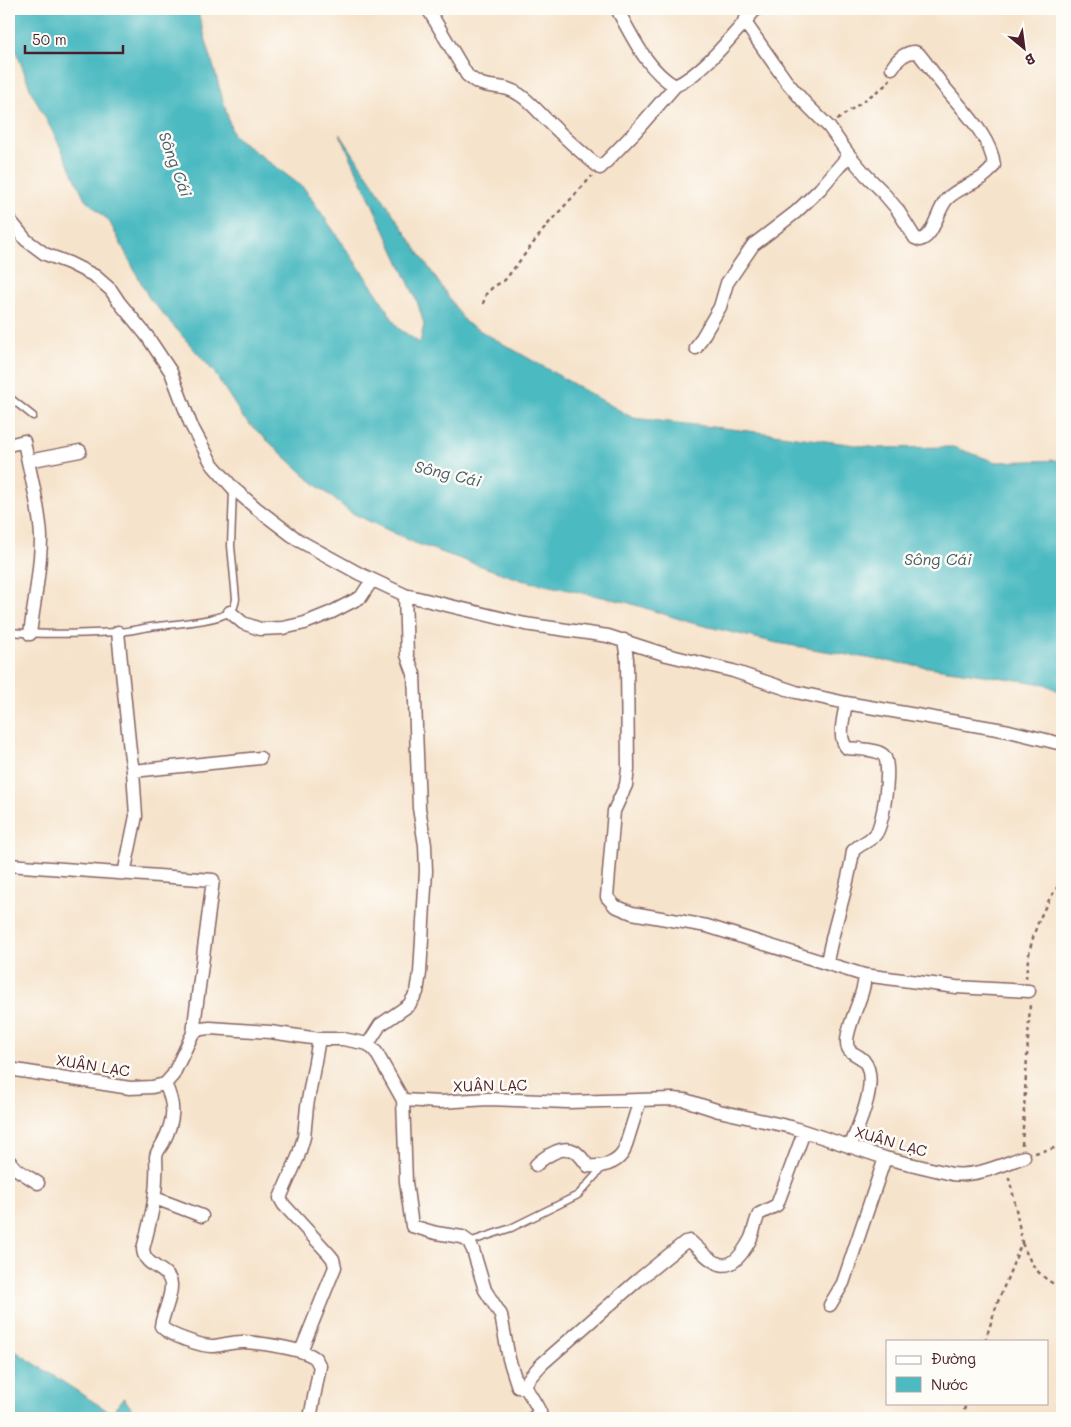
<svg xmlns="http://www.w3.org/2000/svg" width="1071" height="1427" font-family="Mali,sans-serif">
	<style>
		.water { fill: #4bbac1; stroke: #4a6c76 }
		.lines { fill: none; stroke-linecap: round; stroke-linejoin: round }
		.lane-casing { stroke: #866463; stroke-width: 9 }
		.street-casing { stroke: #866463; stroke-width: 15 }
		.path { stroke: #866463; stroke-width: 2.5; stroke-dasharray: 4 4; stroke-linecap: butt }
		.lane { stroke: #fff; stroke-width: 6 }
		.street { stroke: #fff; stroke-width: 12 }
		.labels { text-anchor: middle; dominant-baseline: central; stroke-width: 5; stroke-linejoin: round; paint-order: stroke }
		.street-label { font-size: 15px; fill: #4a1f2b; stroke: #fdfcf7 }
		.water-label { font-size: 16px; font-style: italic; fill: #4a5d67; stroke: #fdfcf7 }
	</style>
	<rect width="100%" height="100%" fill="#fdfcf7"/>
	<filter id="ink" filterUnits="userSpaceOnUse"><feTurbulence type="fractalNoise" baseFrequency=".02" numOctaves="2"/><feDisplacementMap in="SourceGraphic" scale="10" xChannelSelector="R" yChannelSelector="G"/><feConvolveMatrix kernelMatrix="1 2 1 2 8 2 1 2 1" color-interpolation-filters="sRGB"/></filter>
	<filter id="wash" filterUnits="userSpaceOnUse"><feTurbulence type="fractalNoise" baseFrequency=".0096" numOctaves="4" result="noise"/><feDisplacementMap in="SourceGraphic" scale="20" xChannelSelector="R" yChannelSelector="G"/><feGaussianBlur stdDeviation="1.12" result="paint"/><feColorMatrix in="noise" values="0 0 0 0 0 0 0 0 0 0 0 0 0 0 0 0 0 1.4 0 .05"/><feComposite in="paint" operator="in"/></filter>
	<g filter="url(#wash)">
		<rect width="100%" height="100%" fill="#f6e3cb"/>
		<path class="water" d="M9 9H197L233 135 304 188 378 295 398 328 420 343 424 324 417 301 340 134 465 322 633 418 766 433 878 448 953 447 996 462 1062 460V693L1045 684 879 660 777 643 692 623 626 602 521 580 415 543 350 512 307 477 244 419 214 372 149 298 109 221 85 199 56 138 32 93 9 32Z
			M9 1347 111 1413 124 1398 138 1418H9Z"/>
	</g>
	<g filter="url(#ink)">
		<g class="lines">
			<defs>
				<path id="lane" d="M9 397 33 416
					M9 632C44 635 81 634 116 632 130 632 144 627 158 626 173 624 218 621 229 612 234 609 235 605 236 599L231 546 233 490
					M469 1242 511 1228 578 1195 603 1167"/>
				<path id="street" d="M428 9 467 75C487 93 500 81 520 95 531 102 541 115 551 124 567 140 583 154 600 168L635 132 675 86
					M617 9C632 36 647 70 675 86 704 73 735 32 756 9
					M744 21 786 81 804 102 829 127 849 155 866 175 880 189 897 209 915 238 920 240C934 237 937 210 947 199 960 185 984 183 994 165 991 137 962 109 945 88 936 77 928 65 919 54L915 52C904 52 897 60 892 68
					M9 219 26 240 45 254 69 263 95 276 111 290 119 302 147 336 171 372 191 425 212 464 233 488 256 508 298 540 358 573 405 595 525 624 608 636 667 655 733 671 796 692 846 703 1009 731 1062 744
					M696 348 720 307 727 283 753 245 796 212 820 189 849 155
					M9 445 24 441C29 471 40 507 41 537 41 569 34 602 30 634
					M28 461 80 451
					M230 612 243 623 260 629 283 628 305 623 332 612 361 597 372 580
					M118 632 130 751 133 771 136 816 124 874
					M624 640 627 659 628 769 626 785 614 811 607 897 615 906 632 913 707 926 864 975C868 989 846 1025 847 1043 847 1054 859 1054 864 1061 880 1080 858 1127 850 1147
					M133 771 260 758
					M9 865 213 880 193 1033
					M827 963C833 925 848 889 853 851 859 844 869 842 875 835 883 827 892 765 884 756 879 749 856 749 847 748 837 737 844 717 846 703
					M864 975 956 987 1029 991
					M368 1044 380 1025 409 1005 417 992 420 973 426 871 425 845 419 808 414 674 407 655 405 595
					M9 1069 130 1088 152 1087 165 1084 173 1075 193 1033 201 1029 210 1028 270 1032 319 1039H343L368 1044 376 1052 403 1100 440 1102 488 1099 568 1102 673 1099 685 1100 719 1111 791 1127 885 1158 952 1174C977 1177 1001 1165 1024 1157
					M165 1084C176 1106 174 1121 163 1143 161 1147 156 1152 156 1157 158 1191 152 1215 143 1249 144 1268 169 1267 171 1284 172 1298 163 1312 161 1326 168 1335 203 1347 214 1346 225 1345 234 1341 245 1342 260 1343 307 1349 316 1359 317 1361 319 1365 320 1366L310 1418
					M403 1100 406 1182 412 1226 436 1233 462 1237 469 1242 473 1250 485 1290 501 1315 509 1359 518 1387H525
					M9 1161 16 1169 38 1183
					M536 1165C544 1157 562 1145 574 1151 580 1154 584 1161 588 1166 603 1167 617 1164 624 1151L640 1100
					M155 1198 202 1216
					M830 1305 843 1283 885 1158
					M301 1351 335 1267 333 1259 329 1254 284 1205 280 1198 298 1157 304 1137 307 1106 319 1039
					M533 1418 540 1412C525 1382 517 1390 543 1363L638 1280 685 1242 690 1241C716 1265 728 1280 750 1240 754 1232 755 1222 759 1214L777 1205 804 1132"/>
			</defs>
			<use href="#lane" class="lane-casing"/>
			<use href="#street" class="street-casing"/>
			<path class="path" d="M837 120 887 84 890 79
				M483 304 486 294 493 287 505 280 548 224 592 176
				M1026 979C1028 943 1040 909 1062 881
				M1022 1145 1030 1004
				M1035 1153 1062 1146
				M1022 1243C1033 1269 1038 1275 1062 1289
				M985 1341 997 1304 1022 1242 1014 1198 1008 1175
				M962 1418 966 1403"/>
			<use href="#lane" class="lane"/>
			<use href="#street" class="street"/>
		</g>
	</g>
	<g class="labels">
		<g class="street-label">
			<text transform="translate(93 1065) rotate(9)">XUÂN LẠC</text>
			<text transform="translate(490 1085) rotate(-1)">XUÂN LẠC</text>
			<text transform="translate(891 1141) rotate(16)">XUÂN LẠC</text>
		</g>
		<g class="water-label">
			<text transform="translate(176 164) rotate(70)">Sông Cái</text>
			<text transform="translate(448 473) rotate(13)">Sông Cái</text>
			<text x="938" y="558">Sông Cái</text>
		</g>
	</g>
	<rect width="1071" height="1427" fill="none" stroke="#fdfcf7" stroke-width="30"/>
	<rect x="886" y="1340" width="162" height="65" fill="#fdfcf7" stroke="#b5a4a5"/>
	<rect x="896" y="1356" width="25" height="8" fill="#ffffff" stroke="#b5a4a5"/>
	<text x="931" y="1364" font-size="15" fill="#4a1f2b">Đường</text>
	<rect x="896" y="1377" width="25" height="15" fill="#4bbac1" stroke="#b5a4a5"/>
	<text x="931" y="1390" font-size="15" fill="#4a1f2b">Nước</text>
	<g transform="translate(1024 48) rotate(151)" stroke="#fdfcf7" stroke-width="4" paint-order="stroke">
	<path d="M0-4L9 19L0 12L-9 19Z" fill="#4a1f2b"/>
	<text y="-8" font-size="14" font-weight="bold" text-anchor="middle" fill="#4a1f2b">B</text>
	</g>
	<path d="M25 45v8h98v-8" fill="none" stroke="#4a1f2b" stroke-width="2.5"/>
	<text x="32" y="45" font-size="15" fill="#4a1f2b" stroke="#fdfcf7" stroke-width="4" paint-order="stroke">50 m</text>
</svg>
